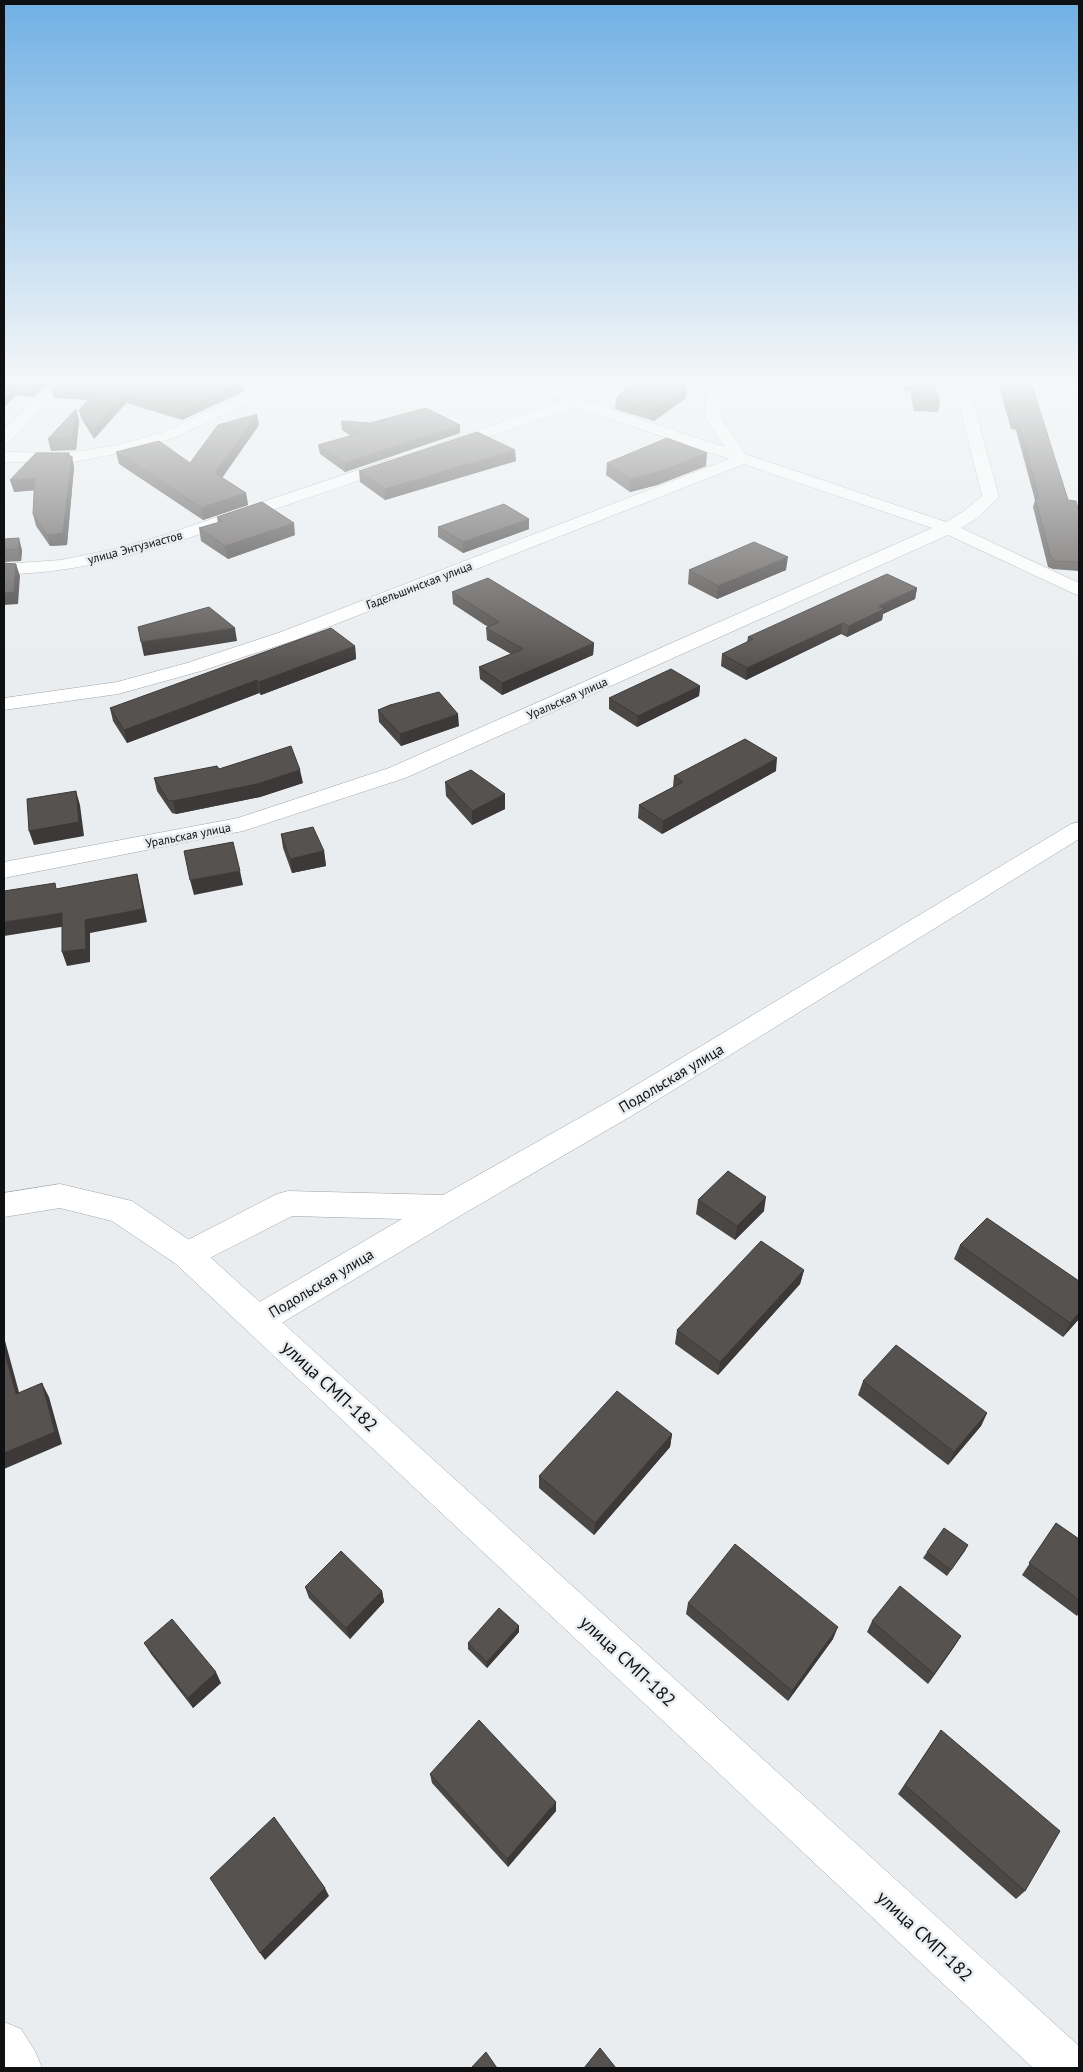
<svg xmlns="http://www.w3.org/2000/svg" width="1083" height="2072" font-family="'PT Sans',sans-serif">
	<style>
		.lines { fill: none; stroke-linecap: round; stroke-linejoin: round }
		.minor-casing { stroke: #a1a5a8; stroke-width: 1 }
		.tertiary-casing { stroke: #a1a5a8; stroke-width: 1 }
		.minor { fill: #fff; fill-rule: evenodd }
		.tertiary { fill: #fff; fill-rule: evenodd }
		.wall { fill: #4a4745 }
		.shaded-wall { fill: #3c3938 }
		.building { fill: #565250; stroke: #3c3938 }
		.labels { text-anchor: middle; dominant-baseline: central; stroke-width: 5; stroke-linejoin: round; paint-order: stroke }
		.far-street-label { font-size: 12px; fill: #0f1011; stroke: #e9edf0 }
		.street-label { font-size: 15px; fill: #0f1011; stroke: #e9edf0 }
		.near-street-label { font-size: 18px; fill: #0f1011; stroke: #e9edf0 }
	</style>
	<rect width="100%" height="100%" fill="#e9edf0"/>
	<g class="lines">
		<defs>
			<path id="minor" d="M55 379H70L9 442 4 444V430Z
				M273 379H292L290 382 174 438 126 452 68 463 4 462V452L68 453 118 445 164 432Z
				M523 379H541L580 399 725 447 705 418 707 379H721V418L745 454 946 522 964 511 982 496 953 379H967L999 497 976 519 961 528 1079 583V596L948 535 405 778 243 831 4 878V862L238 818 389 768 932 528 744 464 295 640 201 671 118 694 4 710V698L117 682 187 663 281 632 729 459 575 407 452 449H440L438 446 440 443 562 401 525 382Z
				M394 458 400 460 402 463 400 466C344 486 289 504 233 523 158 548 84 574 4 574V564L61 560 114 549 167 534Z
				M1079 822V839L633 1115 458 1217 270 1330 258 1334 246 1330 241 1320 246 1310 402 1219 292 1216 198 1264 187 1268 176 1264 171 1255 176 1246 277 1194 288 1191 443 1195 613 1099 1071 824Z
				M4 2022 21 2029 35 2051 42 2068H4Z"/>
			<path id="tertiary" d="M60 1184 132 1201 198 1246 1079 2046V2068H1033L176 1264 112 1221 60 1208 4 1217V1193Z"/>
		</defs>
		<use href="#minor" class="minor-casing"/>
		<use href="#tertiary" class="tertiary-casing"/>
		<use href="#minor" class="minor"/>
		<use href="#tertiary" class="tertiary"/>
	</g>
	<path class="wall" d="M4 379H52L34 397 16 395 4 407Z
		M743 379H785L784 385 743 383Z
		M902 379H933L940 404 938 412 914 411 910 391H904Z
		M997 379H1030L1068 500 1079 512V571L1053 569 1048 567 1033 507 1035 500 1016 430 1011 429Z
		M243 383 244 391 182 420 126 403 94 439 81 418 79 410 89 400 54 398 52 390Z
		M686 398 654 421 615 409 616 399Z
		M79 420 76 450 51 451 48 439Z
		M341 421 460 433 345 472 320 454 318 445 351 436 342 430Z
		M259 425 222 478 246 493 248 505 203 520 119 464 116 452 190 463Z
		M69 453 74 467 67 545 50 546 36 526 33 514 34 490 14 492Z
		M516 461 385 500 360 482 359 471Z
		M607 463 706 466 657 485 630 492 606 475Z
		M217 517 295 535 228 559 201 541 199 528 218 523Z
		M529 519V529L463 553 438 537V527Z
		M4 539 22 550 21 561 4 562Z
		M689 570H786L717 599 688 584Z
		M917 588 915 599 883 614 882 620 847 637 841 634 746 680 721 666 722 654 747 642 748 637Z
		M452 592 594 643 593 655 502 695 480 679 479 667 511 654 487 640 486 628 488 627 453 604Z
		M355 646 356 659 261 695 259 693 127 743 113 721 110 708Z
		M700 686 699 696 637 727 609 709V698Z
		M378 710 459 726 401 746 379 722Z
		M219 769 303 783 260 797 176 814 172 813 157 791 154 778Z
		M776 771 662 834 638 818 639 805 673 787 674 776Z
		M445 782 505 794V809L472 825 446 796Z
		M281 834 324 851 326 866 292 873 283 848Z
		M698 1200 764 1211 735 1240 696 1214Z
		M960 1245 1079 1281V1319L1063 1337 954 1259Z
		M804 1270 800 1284 718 1375 675 1344 677 1330Z
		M863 1381 987 1413 981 1426 948 1465 858 1395Z
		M672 1434 670 1447 594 1535 539 1488V1476Z
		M1056 1523 1079 1539V1613L1077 1616 1022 1575Z
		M968 1545 947 1576 923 1558 927 1552Z
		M305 1587 382 1591 384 1602 350 1639 309 1598Z
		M688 1603 833 1639 788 1701 686 1614Z
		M872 1621 961 1636 954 1647 928 1684 867 1632Z
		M519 1626V1632L487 1668 468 1649V1643Z
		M144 1643 221 1683 193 1708 151 1654Z
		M941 1730 1025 1891 1016 1899 898 1794Z
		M430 1774 556 1811 508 1867 432 1783Z"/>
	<path class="shaded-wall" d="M42 379H52L34 397 32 390Z
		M688 379 686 398 654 421V411Z
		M243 383 244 391 182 420 181 412Z
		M14 387 16 395 4 407V397Z
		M124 395 126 403 94 439 92 431Z
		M76 409 79 420 76 450 73 438Z
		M257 414 259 425 217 485 215 473Z
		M460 425V433L345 472V463Z
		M515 450 516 461 385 500V489Z
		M69 453 71 461 72 456 74 467 67 545 50 546 47 535 66 457Z
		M707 453 706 466 657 485 630 492V479Z
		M35 478 38 490 14 492 10 480Z
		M246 493 248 505 203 520 201 508Z
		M529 519V529L463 553V542Z
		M294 523 295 535 228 559 225 546Z
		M19 538 22 550 21 561 18 549Z
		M788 557 786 570 717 599 718 586Z
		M16 564 20 576 18 604 4 605V593Z
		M917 588 915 599 883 614 882 620 847 637 849 626 879 606Z
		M843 623 841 634 746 680 747 668Z
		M235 628 237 641 144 656 141 642Z
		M594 643 593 655 502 695V683Z
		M355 646 356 659 261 695 259 682Z
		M257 680 259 693 127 743 124 730Z
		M700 686 699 696 637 727 638 716Z
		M458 714 459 726 401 746 400 734Z
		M777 758 776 771 662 834 663 821Z
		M300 770 303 783 260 797 176 814 173 801Z
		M76 791 80 805 84 836 34 845 29 831Z
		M505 794V809L472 825V811Z
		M324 851 326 866 292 873 290 859Z
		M240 871 243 885 194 895 190 880Z
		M137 874 140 887 147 922 90 933V962L67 966 62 952 85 920Z
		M62 913 67 926 4 936V922Z
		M766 1197 764 1211 735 1240 737 1226Z
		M804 1270 800 1284 718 1375 720 1362Z
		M1079 1313V1319L1063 1337 1070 1323Z
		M4 1337 23 1407 16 1394 4 1351Z
		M42 1383 49 1397 62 1444 4 1469V1453Z
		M987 1413 981 1426 948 1465 954 1452Z
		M672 1434 670 1447 594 1535 595 1523Z
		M968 1545 965 1551 947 1576 951 1570Z
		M382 1591 384 1602 350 1639 346 1628Z
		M519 1626V1632L487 1668V1662Z
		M838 1627 833 1639 788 1701 792 1691Z
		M961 1636 954 1647 928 1684 934 1674Z
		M216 1672 221 1683 193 1708 188 1698Z
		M556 1802V1811L508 1867 507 1859Z
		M325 1888 329 1896 265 1960 260 1953Z"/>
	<path class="building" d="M4 379H42L32 390 14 387 4 397Z
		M63 379H157L243 383 181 412 124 395 92 431 79 410 96 392 52 390Z
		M633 379 647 380 688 379 687 388 654 411 616 399Z
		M905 379H933L940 404 915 403 912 384H906Z
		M1001 379H1030L1068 500 1076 501 1079 512V562L1056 561 1051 558 1035 498 1039 499 1018 422H1012Z
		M426 408 460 425 345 463 318 445 360 433 341 421 370 423Z
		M76 409 73 438 48 439Z
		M257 414 215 473 246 493 201 508 116 452 159 441 190 463 218 425Z
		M477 432 515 450 385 489 359 471Z
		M667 438 707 453 658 472 630 479 607 463Z
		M36 453H69L66 457 72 456 63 533 47 535 33 514 35 478 10 480Z
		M262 502 294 523 225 546 199 528 223 521 217 517Z
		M504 504 529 519 463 542 438 527Z
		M19 538 18 549 4 550V539Z
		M754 542 788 557 718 586 689 570Z
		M4 563 16 564 14 592 4 593Z
		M887 574 917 588 879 606 884 609 849 626 843 623 747 668 722 654 753 639 748 637Z
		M488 578 594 643 502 683 479 667 523 649 486 628 499 622 452 592Z
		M209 607 235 628 141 642 138 627Z
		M331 628 355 646 259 682 257 680 124 730 110 708Z
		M671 669 700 686 638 716 609 698Z
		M439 692 458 714 400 734 378 710 390 705Z
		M745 739 777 758 663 821 639 805 683 782 674 776Z
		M291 746 300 770 257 784 173 801 168 800 154 778 217 766 219 769Z
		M471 770 505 794 472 811 445 782Z
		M76 791 79 822 29 831 27 799Z
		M313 827 324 851 290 859 281 834Z
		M233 842 240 871 190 880 184 851Z
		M137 874 143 909 85 920 86 949 62 952V913L4 922V891L55 883 56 889Z
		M728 1171 766 1197 737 1226 698 1200Z
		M987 1218 1079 1281V1313L1070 1323 960 1245Z
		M761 1241 804 1270 720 1362 677 1330Z
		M896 1345 987 1413 954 1452 863 1381Z
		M4 1351 16 1394 42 1383 55 1432 4 1453Z
		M617 1391 672 1434 595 1523 539 1476Z
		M1056 1523 1079 1539V1600L1029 1563Z
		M944 1528 968 1545 951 1570 927 1552Z
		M735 1544 838 1627 792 1691 688 1603Z
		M341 1551 382 1591 346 1628 305 1587Z
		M900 1586 961 1636 934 1674 872 1621Z
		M499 1608 519 1626 487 1662 468 1643Z
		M172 1619 216 1672 188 1698 144 1643Z
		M479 1720 556 1802 507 1859 430 1774Z
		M941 1730 1060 1831 1025 1891 905 1785Z
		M274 1817 325 1888 260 1953 210 1878Z
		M600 2048 616 2068H584Z
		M486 2052 497 2068H471Z"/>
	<linearGradient id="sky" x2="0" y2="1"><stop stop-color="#70b0e4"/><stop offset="0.57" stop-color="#f5f7f8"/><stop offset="1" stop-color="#f5f7f8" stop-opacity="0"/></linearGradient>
	<rect width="1083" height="669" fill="url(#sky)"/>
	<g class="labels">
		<g class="far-street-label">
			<text transform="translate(135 547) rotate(-15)">улица Энтузиастов</text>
			<text transform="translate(419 585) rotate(-21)">Гадельшинская улица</text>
			<text transform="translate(567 698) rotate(-24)">Уральская улица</text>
			<text transform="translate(188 835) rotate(-11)">Уральская улица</text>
		</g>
		<g class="street-label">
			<text transform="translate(671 1078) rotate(-31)">Подольская улица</text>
			<text transform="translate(321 1283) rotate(-31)">Подольская улица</text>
		</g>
		<g class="near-street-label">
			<text transform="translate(330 1386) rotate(43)">улица СМП-182</text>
			<text transform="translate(628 1661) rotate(43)">улица СМП-182</text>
			<text transform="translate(925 1936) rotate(43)">улица СМП-182</text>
		</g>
	</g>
	<rect width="1083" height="2072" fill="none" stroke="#0f1011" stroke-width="10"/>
</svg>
